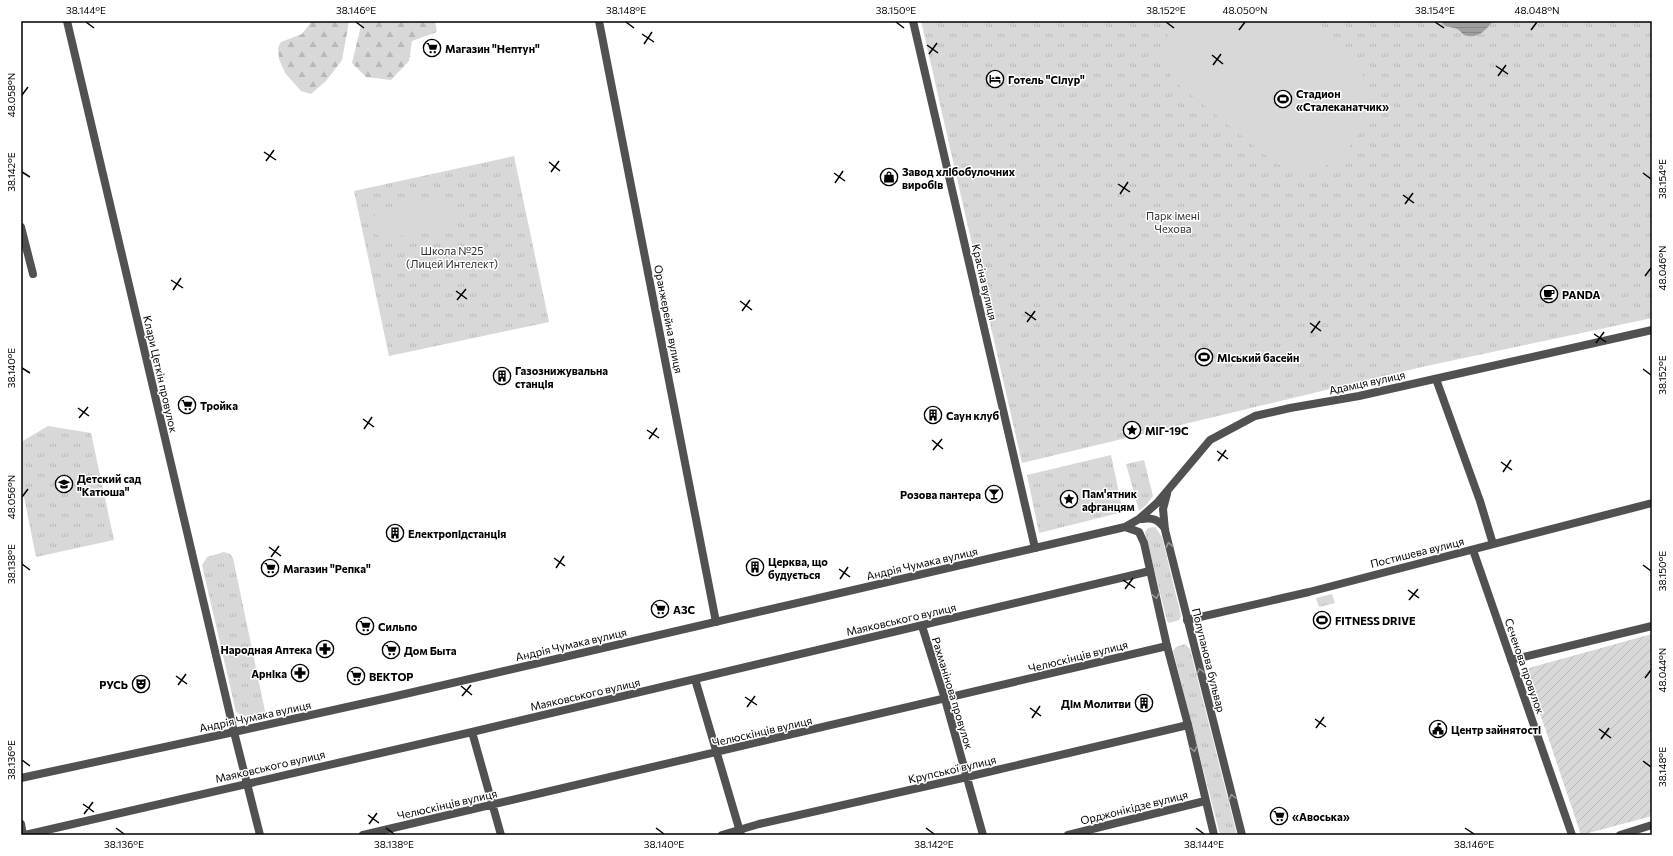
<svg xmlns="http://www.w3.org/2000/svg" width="1673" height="856" font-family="Commissioner,sans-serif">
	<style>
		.grass { fill: url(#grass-tufts) }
		.forest { fill: url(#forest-firs) }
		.garden { fill: url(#garden-furrows) }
		.pitch { fill: #d8d8d8 }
		.water { fill: url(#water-rules) }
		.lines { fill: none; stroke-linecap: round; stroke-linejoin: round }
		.minor { stroke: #515151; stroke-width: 8 }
		.tertiary { stroke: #515151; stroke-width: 8 }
		.oneway { stroke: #979797 }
		.ticks { fill: none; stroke: #000; stroke-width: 1.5 }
		.labels { text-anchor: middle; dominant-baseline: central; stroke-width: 3; stroke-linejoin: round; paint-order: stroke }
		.poi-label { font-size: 11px; font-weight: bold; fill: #000; stroke: #fff; text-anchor: start }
		.park-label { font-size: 11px; fill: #2f2f2f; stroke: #fff }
		.street-label { font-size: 11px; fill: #000; stroke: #fff }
		.neatline { fill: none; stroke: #000; stroke-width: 1.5 }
		.ticks-label { font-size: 10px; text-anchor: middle; fill: #000 }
	</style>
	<defs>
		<pattern id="grass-tufts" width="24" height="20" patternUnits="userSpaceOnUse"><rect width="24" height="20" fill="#d8d8d8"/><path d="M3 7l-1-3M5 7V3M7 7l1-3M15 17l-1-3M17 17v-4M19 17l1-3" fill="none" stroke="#b8b8b8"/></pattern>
		<pattern id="forest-firs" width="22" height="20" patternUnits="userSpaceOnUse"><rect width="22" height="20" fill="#d8d8d8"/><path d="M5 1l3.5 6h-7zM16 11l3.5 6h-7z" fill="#b8b8b8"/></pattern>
		<pattern id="garden-furrows" width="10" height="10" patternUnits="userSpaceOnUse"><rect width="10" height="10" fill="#d8d8d8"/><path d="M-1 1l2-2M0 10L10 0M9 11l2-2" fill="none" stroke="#b8b8b8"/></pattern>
		<pattern id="water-rules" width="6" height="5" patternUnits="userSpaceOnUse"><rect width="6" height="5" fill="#9f9f9f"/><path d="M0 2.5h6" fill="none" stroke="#878787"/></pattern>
	</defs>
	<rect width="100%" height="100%" fill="#fff"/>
	<path class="grass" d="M921 21H1652V318L1422 367 1022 463Z
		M514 156 549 322 389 356 354 191Z
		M48 426 91 433 114 540 36 557 21 482V442Z
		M1111 455 1123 512 1039 533 1027 475Z
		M1144 460 1153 496 1147 504 1139 511 1126 464Z
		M1153 527 1156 528 1162 537 1181 616 1179 620 1169 623 1167 621 1145 532 1148 528Z
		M224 552 230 554 233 558 265 711 262 716C252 721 246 717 236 712L202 565 207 557Z
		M1332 594 1335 603 1319 607 1316 598Z
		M1185 644 1190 649 1237 835H1220L1173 651 1176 647Z"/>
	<path class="forest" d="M312 21H349L342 60 326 81 311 94 301 91 285 73 279 59 278 48 281 42 302 34Z
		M362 21H435L437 32 412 41 409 61 391 80 366 77 352 63Z"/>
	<path class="garden" d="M1652 634V816L1581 835 1525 669Z"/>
	<path class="pitch" d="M1173 21C1206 21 1240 21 1273 21 1281 21 1294 19 1301 22 1311 26 1321 37 1329 44 1343 54 1358 64 1365 80 1380 116 1346 167 1308 172 1295 174 1285 168 1274 162L1174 81C1160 62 1164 41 1173 21Z
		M442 195C458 201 461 216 447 226L386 240C371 235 369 222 378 210Z"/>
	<path class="water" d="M1441 21H1493C1486 30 1477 40 1464 35 1461 33 1460 30 1457 29 1450 26 1444 28 1441 21Z"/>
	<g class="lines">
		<path class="minor" d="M599 21 716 622
			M913 21 1035 548
			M21 227 33 274
			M1436 379 1480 501 1493 544
			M1473 550 1572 835
			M1187 620 1309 592 1652 503
			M922 626 945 699 983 835
			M1511 660 1652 626
			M695 679 741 835
			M472 732 501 835
			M21 778 234 732 67 21
			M21 824 23 835
			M25 835 472 732 1150 571
			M363 835 1167 646
			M722 835 759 824 967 777 1188 725
			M1068 835 1205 801"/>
		<path class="tertiary" d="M1167 494 1163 509 1165 530 1242 835
			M1142 519C1153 517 1159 520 1165 529
			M1125 527 1139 532 1144 543 1167 646 1188 725 1214 835
			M260 835 234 732 392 697 1125 527 1139 519 1157 503 1210 440 1255 416 1290 408 1359 396 1652 330
			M1620 835 1652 825"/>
	</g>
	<defs><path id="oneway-chevron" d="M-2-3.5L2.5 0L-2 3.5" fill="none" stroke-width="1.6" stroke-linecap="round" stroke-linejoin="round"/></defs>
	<g class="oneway">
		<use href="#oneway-chevron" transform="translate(1169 545) rotate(-103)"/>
		<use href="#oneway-chevron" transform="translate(1156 596) rotate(78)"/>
		<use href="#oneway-chevron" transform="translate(1200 671) rotate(-104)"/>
		<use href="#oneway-chevron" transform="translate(1194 749) rotate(77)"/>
		<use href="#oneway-chevron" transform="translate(1232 797) rotate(-104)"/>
	</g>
	<path class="ticks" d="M86 22 94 28M356 22 364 28M626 22 634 28M896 22 904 28M1166 22 1174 28M1435 22 1444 28M1239 30 1245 22M1531 30 1537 22M642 34 654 42M644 44 652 32M927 45 938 53M929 54 937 43M1212 55 1223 64M1213 65 1221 54M1496 66 1508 74M1498 76 1506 65M22 95 28 87M264 152 276 160M266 161 274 150M549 162 560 171M22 172 30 177M551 172 559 161M834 173 845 181M1643 173 1651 179M835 183 843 171M1118 184 1130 192M1120 194 1128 182M1403 195 1414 203M1405 204 1413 193M1645 276 1651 268M171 280 183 288M173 290 181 278M456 291 467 299M457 300 466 289M740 301 752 310M742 311 750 300M1025 312 1036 320M1027 322 1035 311M1310 323 1321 331M1311 333 1320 321M1594 334 1606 342M1596 343 1604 332M22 368 30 373M1643 369 1651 375M78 408 89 416M79 418 88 407M363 419 374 427M364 429 372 417M647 430 659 438M649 439 657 428M932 440 943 449M933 450 942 439M1217 451 1228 459M1218 461 1226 450M1501 462 1512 470M1503 472 1511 460M22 497 28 489M269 547 281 556M271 557 279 546M554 558 565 566M22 564 30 570M1643 565 1651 571M556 568 564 556M839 569 850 577M840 579 848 567M1123 580 1135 588M1125 589 1133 578M1408 590 1419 598M1409 600 1418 589M176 676 187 684M1645 678 1651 670M178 685 186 674M461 686 472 695M462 696 471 685M745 697 757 705M747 707 755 696M1030 708 1041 716M1032 718 1040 706M1315 719 1326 727M1316 728 1324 717M1599 729 1611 738M1601 739 1609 728M22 760 30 766M1643 761 1651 767M83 804 94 812M84 814 93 802M368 815 379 823M369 824 377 813M116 828 124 834M386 828 394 834M656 828 664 834M926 828 934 834M1196 828 1204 834M1465 828 1474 834"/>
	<defs>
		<symbol id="supermarket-ring" viewBox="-11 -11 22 22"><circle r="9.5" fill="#fff" stroke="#000" stroke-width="1.5"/><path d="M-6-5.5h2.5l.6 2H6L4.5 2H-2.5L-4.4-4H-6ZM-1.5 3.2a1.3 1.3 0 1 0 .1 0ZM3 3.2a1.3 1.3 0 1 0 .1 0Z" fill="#000"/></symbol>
		<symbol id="hotel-ring" viewBox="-11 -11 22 22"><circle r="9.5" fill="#fff" stroke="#000" stroke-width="1.5"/><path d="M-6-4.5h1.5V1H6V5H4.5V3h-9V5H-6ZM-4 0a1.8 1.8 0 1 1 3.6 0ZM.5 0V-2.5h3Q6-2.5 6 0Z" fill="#000"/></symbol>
		<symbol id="stadium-ring" viewBox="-11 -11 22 22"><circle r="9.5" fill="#fff" stroke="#000" stroke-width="1.5"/><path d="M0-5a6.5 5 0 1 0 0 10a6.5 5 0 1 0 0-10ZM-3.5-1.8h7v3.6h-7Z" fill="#000"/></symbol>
		<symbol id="shop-ring" viewBox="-11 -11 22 22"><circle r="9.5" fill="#fff" stroke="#000" stroke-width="1.5"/><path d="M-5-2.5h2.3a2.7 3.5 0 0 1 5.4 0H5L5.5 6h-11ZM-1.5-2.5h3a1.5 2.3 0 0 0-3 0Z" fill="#000"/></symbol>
		<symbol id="cafe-ring" viewBox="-11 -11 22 22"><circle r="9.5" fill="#fff" stroke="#000" stroke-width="1.5"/><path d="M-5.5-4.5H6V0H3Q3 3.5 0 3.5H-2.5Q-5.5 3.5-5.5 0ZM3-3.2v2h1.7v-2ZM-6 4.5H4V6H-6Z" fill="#000"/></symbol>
		<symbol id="building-ring" viewBox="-11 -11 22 22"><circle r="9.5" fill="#fff" stroke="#000" stroke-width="1.5"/><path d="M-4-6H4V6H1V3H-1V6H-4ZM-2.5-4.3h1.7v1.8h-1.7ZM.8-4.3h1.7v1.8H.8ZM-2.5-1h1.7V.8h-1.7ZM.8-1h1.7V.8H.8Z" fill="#000"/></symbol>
		<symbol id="sight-ring" viewBox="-11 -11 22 22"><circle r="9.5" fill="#fff" stroke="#000" stroke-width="1.5"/><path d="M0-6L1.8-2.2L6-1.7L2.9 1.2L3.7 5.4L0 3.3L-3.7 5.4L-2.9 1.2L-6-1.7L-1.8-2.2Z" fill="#000"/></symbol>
		<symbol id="school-ring" viewBox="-11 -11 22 22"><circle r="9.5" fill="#fff" stroke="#000" stroke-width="1.5"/><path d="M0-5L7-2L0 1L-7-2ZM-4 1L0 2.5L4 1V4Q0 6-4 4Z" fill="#000"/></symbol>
		<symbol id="bar-ring" viewBox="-11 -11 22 22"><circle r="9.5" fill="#fff" stroke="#000" stroke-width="1.5"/><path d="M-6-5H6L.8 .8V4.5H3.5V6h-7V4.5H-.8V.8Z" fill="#000"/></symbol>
		<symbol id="pharmacy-ring" viewBox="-11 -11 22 22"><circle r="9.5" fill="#fff" stroke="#000" stroke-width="1.5"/><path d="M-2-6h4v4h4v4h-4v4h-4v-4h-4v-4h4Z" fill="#000"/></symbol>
		<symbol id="theatre-ring" viewBox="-11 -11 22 22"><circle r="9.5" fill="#fff" stroke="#000" stroke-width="1.5"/><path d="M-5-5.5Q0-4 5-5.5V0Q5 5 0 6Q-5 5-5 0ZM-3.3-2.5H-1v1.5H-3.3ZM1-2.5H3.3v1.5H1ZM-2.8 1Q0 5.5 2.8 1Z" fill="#000"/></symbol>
		<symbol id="civic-ring" viewBox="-11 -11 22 22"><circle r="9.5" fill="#fff" stroke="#000" stroke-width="1.5"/><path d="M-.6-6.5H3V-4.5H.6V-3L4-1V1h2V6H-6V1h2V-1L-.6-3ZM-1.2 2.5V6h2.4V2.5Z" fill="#000"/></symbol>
	</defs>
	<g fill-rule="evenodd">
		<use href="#supermarket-ring" x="422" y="38" width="20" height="20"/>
		<use href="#hotel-ring" x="985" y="69" width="20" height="20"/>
		<use href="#stadium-ring" x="1273" y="89" width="20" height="20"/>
		<use href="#shop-ring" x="879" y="167" width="20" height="20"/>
		<use href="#cafe-ring" x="1539" y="284" width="20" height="20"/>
		<use href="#stadium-ring" x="1194" y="347" width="20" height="20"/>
		<use href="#building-ring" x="492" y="366" width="20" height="20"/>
		<use href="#supermarket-ring" x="177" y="395" width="20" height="20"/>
		<use href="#building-ring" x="923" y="405" width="20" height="20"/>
		<use href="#sight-ring" x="1122" y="420" width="20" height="20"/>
		<use href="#school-ring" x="54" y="474" width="20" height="20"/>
		<use href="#bar-ring" x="984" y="484" width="20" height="20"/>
		<use href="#sight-ring" x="1059" y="489" width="20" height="20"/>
		<use href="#building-ring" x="385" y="523" width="20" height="20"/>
		<use href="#building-ring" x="745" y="557" width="20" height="20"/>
		<use href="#supermarket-ring" x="260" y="558" width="20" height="20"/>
		<use href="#supermarket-ring" x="650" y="599" width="20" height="20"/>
		<use href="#stadium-ring" x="1312" y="610" width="20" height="20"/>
		<use href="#supermarket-ring" x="355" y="616" width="20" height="20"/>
		<use href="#pharmacy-ring" x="315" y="639" width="20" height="20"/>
		<use href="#supermarket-ring" x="381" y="640" width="20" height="20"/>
		<use href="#pharmacy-ring" x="290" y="663" width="20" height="20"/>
		<use href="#supermarket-ring" x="346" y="666" width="20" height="20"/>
		<use href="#theatre-ring" x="131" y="674" width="20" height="20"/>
		<use href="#building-ring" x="1134" y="693" width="20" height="20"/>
		<use href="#civic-ring" x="1428" y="719" width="20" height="20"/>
		<use href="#supermarket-ring" x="1269" y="806" width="20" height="20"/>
	</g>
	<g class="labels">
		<g class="poi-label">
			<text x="445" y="48">Магазин "Нептун"</text>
			<text x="1008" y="79">Готель "Сілур"</text>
			<text x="1296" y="93">Стадион<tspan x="1296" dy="13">«Сталеканатчик»</tspan></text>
			<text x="902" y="171">Завод хлібобулочних<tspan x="902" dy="13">виробів</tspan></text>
			<text x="1562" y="294">PANDA</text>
			<text x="1217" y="357">Міський басейн</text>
			<text x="515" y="370">Газознижувальна<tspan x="515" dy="13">станція</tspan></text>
			<text x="200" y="405">Тройка</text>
			<text x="946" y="415">Саун клуб</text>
			<text x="1145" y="430">МіГ-19С</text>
			<text x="77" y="478">Детский сад<tspan x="77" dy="13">"Катюша"</tspan></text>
			<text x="1082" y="493">Пам'ятник<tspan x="1082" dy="13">афганцям</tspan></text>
			<text x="981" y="494" text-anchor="end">Розова пантера</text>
			<text x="408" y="533">Електропідстанція</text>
			<text x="768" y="561">Церква, що<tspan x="768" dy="13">будується</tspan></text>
			<text x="283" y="568">Магазин "Репка"</text>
			<text x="673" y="609">АЗС</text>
			<text x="1335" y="620">FITNESS DRIVE</text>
			<text x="378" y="626">Сильпо</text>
			<text x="312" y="649" text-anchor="end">Народная Аптека</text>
			<text x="404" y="650">Дом Быта</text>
			<text x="287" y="673" text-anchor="end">Арніка</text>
			<text x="369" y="676">ВЕКТОР</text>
			<text x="128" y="684" text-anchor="end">РУСЬ</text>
			<text x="1131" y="703" text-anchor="end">Дім Молитви</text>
			<text x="1451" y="729">Центр зайнятості</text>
			<text x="1292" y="816">«Авоська»</text>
		</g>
		<g class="park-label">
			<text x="1173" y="215">Парк імені<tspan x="1173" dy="13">Чехова</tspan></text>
			<text x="452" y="250">Школа №25<tspan x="452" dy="13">(Лицей Интелект)</tspan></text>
		</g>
		<g class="street-label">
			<text transform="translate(985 282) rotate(77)">Красіна вулиця</text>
			<text transform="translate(669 319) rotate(79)">Оранжерейна вулиця</text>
			<text transform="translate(161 374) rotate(77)">Клари Цеткін провулок</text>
			<text transform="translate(1367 382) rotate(-12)">Адамця вулиця</text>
			<text transform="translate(1417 552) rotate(-14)">Постишева вулиця</text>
			<text transform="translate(922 563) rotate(-13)">Андрія Чумака вулиця</text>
			<text transform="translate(901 619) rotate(-13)">Маяковського вулиця</text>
			<text transform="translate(571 644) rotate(-13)">Андрія Чумака вулиця</text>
			<text transform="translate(1078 656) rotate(-14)">Челюскінців вулиця</text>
			<text transform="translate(1209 660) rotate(76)">Полупанова бульвар</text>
			<text transform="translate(1525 666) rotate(71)">Сєченова провулок</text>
			<text transform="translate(953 693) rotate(73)">Рахманінова провулок</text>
			<text transform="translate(585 694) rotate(-13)">Маяковського вулиця</text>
			<text transform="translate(255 716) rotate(-12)">Андрія Чумака вулиця</text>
			<text transform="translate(762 731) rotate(-13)">Челюскінців вулиця</text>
			<text transform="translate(270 766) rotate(-13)">Маяковського вулиця</text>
			<text transform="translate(952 769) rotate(-13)">Крупської вулиця</text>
			<text transform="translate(447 804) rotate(-13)">Челюскінців вулиця</text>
			<text transform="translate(1134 807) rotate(-14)">Орджонікідзе вулиця</text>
		</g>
	</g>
	<rect width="1673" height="856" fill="none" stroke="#ffffff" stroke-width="44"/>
	<rect x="22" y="22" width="1629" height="812" class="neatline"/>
	<g class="ticks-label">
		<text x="86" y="14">38.144°E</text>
		<text x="356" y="14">38.146°E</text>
		<text x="626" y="14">38.148°E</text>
		<text x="896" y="14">38.150°E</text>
		<text x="1166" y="14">38.152°E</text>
		<text x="1245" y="14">48.050°N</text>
		<text x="1435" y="14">38.154°E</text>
		<text x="1537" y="14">48.048°N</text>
		<text transform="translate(11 95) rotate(-90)" y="4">48.058°N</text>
		<text transform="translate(11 172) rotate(-90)" y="4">38.142°E</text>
		<text transform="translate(1662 179) rotate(-90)" y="4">38.154°E</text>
		<text transform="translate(1662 268) rotate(-90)" y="4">48.046°N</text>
		<text transform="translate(11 368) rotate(-90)" y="4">38.140°E</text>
		<text transform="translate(1662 375) rotate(-90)" y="4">38.152°E</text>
		<text transform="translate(11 497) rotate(-90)" y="4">48.056°N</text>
		<text transform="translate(11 564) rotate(-90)" y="4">38.138°E</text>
		<text transform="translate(1662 571) rotate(-90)" y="4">38.150°E</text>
		<text transform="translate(1662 670) rotate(-90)" y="4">48.044°N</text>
		<text transform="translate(11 760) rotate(-90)" y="4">38.136°E</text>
		<text transform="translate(1662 767) rotate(-90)" y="4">38.148°E</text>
		<text x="124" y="848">38.136°E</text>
		<text x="394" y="848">38.138°E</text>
		<text x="664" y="848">38.140°E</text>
		<text x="934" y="848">38.142°E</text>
		<text x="1204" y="848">38.144°E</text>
		<text x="1474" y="848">38.146°E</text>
	</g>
</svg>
